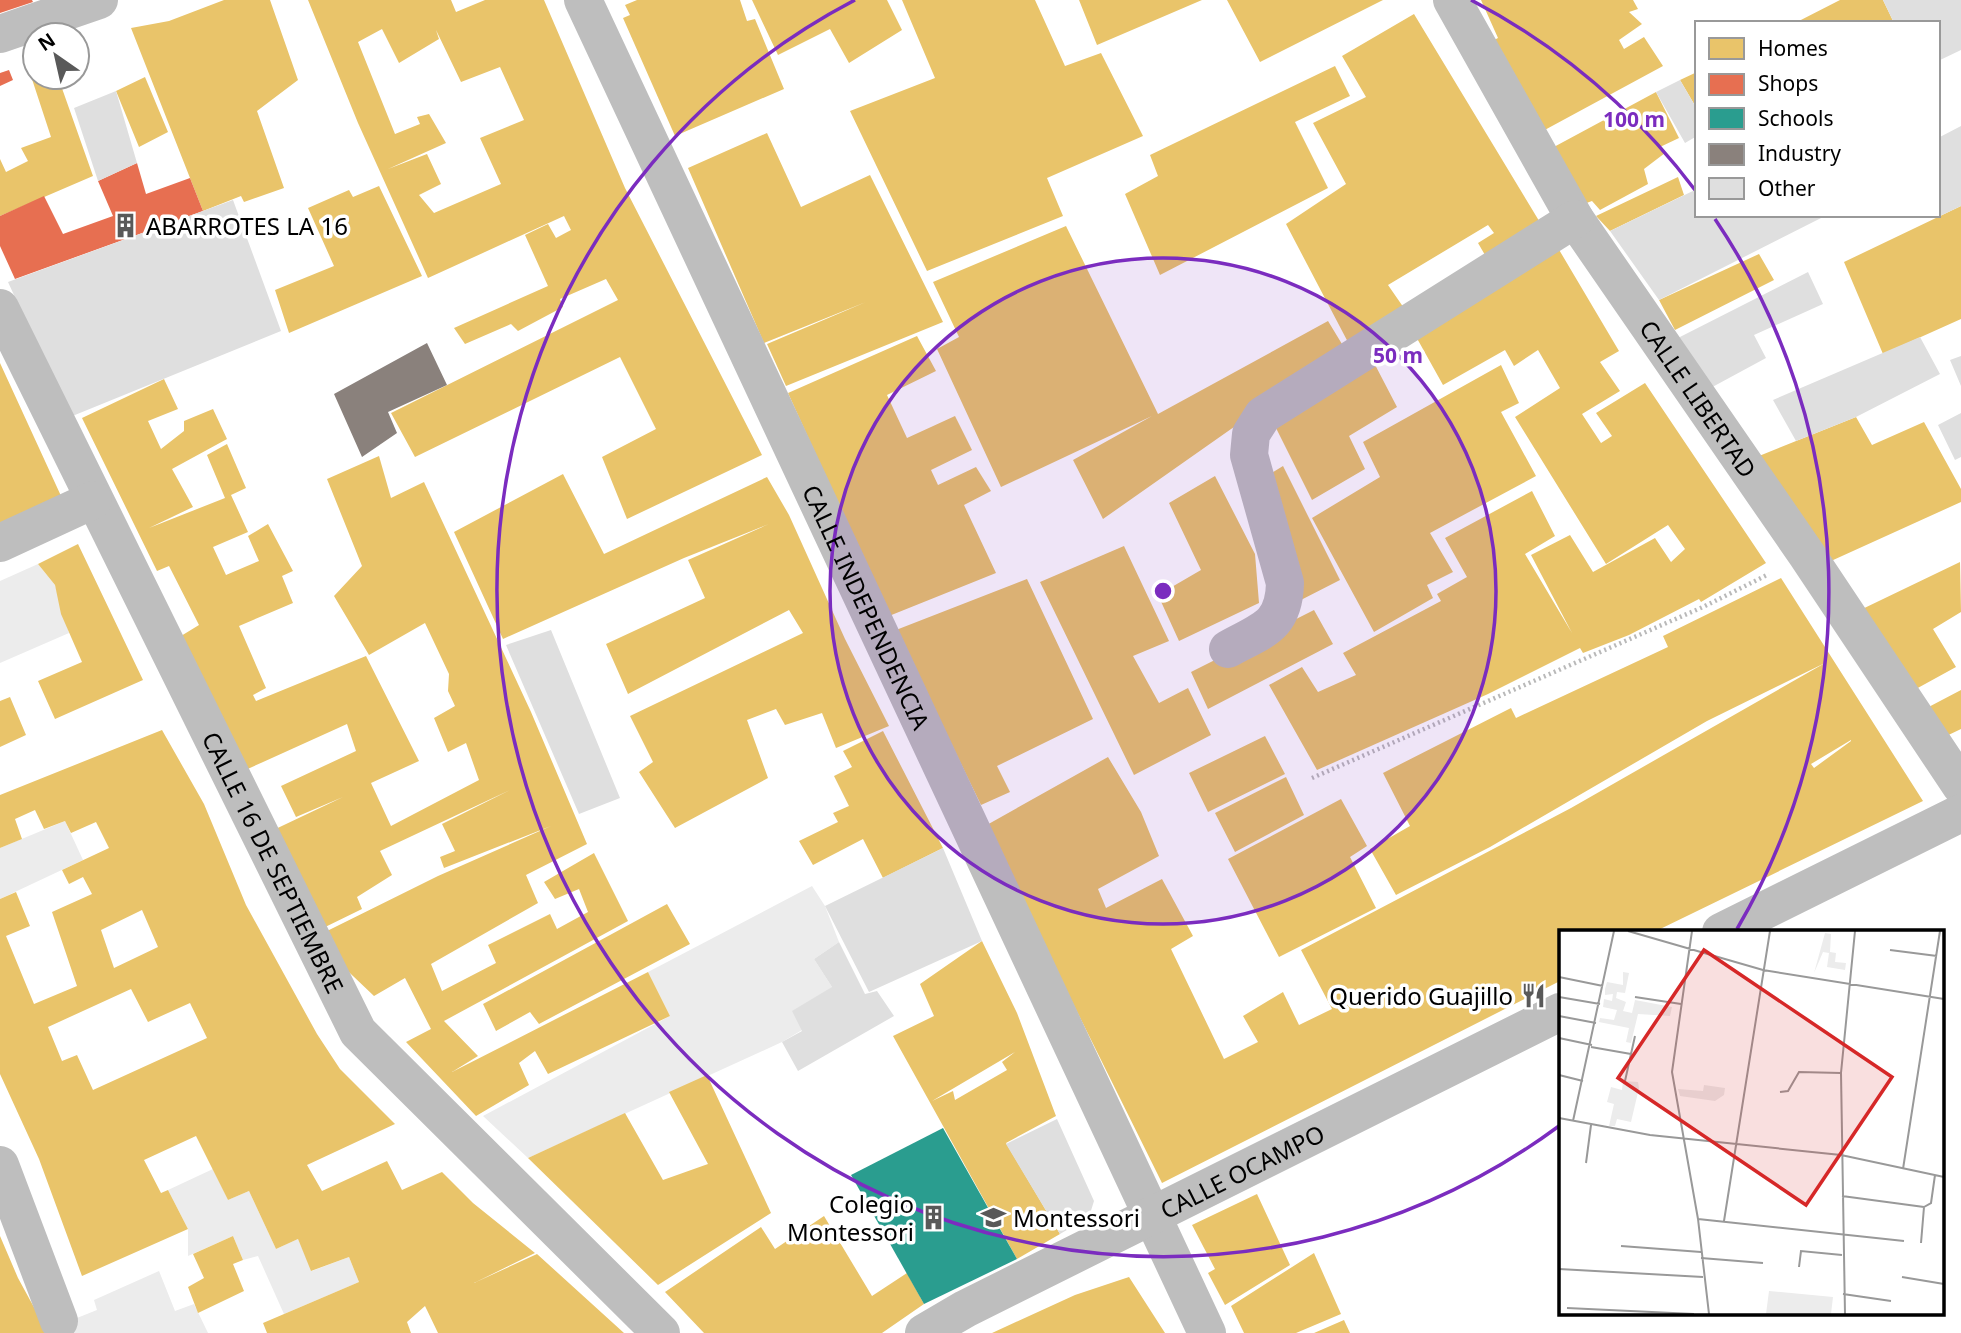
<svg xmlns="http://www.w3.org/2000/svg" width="1961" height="1333" font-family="'Noto Sans',sans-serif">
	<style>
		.green { fill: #ececec }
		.homes { fill: #e9c46a; fill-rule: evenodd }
		.shops { fill: #e76f51 }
		.schools { fill: #2a9d8f }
		.industry { fill: #8a817c }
		.building { fill: #dfdfdf }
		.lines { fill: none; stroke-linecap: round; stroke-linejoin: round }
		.path { stroke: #b9b9b9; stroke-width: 4.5; stroke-dasharray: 2 3.5; stroke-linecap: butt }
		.minor { stroke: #bebebe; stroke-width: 38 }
		.ring { fill: none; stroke: #7b2cbf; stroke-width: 3.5 }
		.labels { text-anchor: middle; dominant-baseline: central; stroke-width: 7; stroke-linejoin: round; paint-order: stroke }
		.poi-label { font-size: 24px; fill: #000; stroke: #fff; text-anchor: start }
		.street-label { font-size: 24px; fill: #000; stroke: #fff }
		.inset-road { fill: none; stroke: #999; stroke-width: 2 }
		.view { fill: #d62828; fill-opacity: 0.15; stroke: #d62828; stroke-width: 3.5 }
		.inset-edge { fill: none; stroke: #000; stroke-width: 3.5 }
		.centre { fill: #7b2cbf; stroke: #fff; stroke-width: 3.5 }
		.ring-label { font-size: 21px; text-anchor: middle; font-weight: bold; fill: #7b2cbf; stroke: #fff; stroke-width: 7; stroke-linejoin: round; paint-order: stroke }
	</style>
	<rect width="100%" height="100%" fill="#fff"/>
	<path class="green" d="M38 564 55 585 69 633 0 663V581Z
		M65 821 83 860 0 899V848Z
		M812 886 825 906 839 942 814 959 832 987 802 1030 782 1042 528 1158 483 1116 670 1016 648 972Z
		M213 1169 228 1200 249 1191 276 1249 298 1239 312 1271 349 1257 359 1282 284 1314 258 1256 243 1260 233 1236 188 1256V1229L168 1190Z
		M159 1271 175 1311 194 1304 208 1333H48L47 1330 97 1310 94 1300Z"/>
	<path class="homes" d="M224 0H270L298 80 257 111 284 188 244 202 241 196 203 211 131 28 169 21Z
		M308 0H451L456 12 485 0H544L625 188 762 455 627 519 602 457 656 429 620 357 415 457 391 413 618 300 606 279 560 299 563 307 518 331 511 324 465 344 454 328 548 286 525 235 548 224 556 238 571 230 564 216 428 278 358 123ZM382 29 399 63 439 39 436 30 461 82 500 67 524 120 480 138 501 184 434 213 419 195 441 184 427 154 388 169 446 143 429 114 417 117 420 124 395 134 358 42Z
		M637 0H740L747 21 755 19 784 89 675 136 623 18 630 15 625 5Z
		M752 0H887L902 30 849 63 830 29 778 55Z
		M902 0H1035L1065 66 1101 53 1143 136 1047 178 1063 216 927 271 850 111 935 78Z
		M1079 0H1202L1097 45Z
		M1227 0H1383L1260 62Z
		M1481 0H1633L1638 9 1629 12 1642 24 1619 40 1624 49 1644 37 1663 66 1541 132 1486 44 1498 38Z
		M1840 0H1883L1894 23H1795Z
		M1414 14 1547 234 1492 267 1478 243 1494 233 1488 225 1388 285 1406 311 1350 346 1286 224 1346 184 1313 123 1366 97 1342 56Z
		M1335 66 1350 96 1295 122 1328 188 1160 275 1125 194 1158 176 1150 155Z
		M35 71V77H58L93 176 0 216V159L6 172 28 161 21 148 51 137 30 73Z
		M1697 72V109L1680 80Z
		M145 77 168 132 139 147 116 91Z
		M1656 92 1679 138 1660 147 1665 153 1644 169 1648 184 1600 210 1592 201 1581 205 1552 148Z
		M767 133 801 207 870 175 943 322 786 386 767 344 866 302 764 343 688 168Z
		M1678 177 1684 195 1610 231 1596 216Z
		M379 186 422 276 289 333 275 290 334 266 308 208 349 190 353 197Z
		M1961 206V319L1883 354 1844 262Z
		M1066 226 1158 414 1328 321 1345 349 1103 519 1073 460 1152 416 1001 487 937 349 959 337 933 282Z
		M1558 248 1619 351 1600 362 1620 391 1582 414 1601 443 1612 436 1596 413 1645 383 1766 563 1701 602 1699 599 1629 635 1583 653 1580 648 1488 694 1317 770 1269 685 1302 667 1318 692 1356 675 1343 653 1441 601 1437 594 1467 577 1445 538 1532 491 1555 536 1525 554 1572 633 1531 555 1570 535 1593 572 1655 538 1671 562 1685 549 1668 525 1606 564 1515 417 1560 388 1538 350 1514 366 1505 350 1443 385 1414 333Z
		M1759 254 1774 280 1675 330 1659 300Z
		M917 336 936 371 887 395 907 438 955 416 972 450 931 470 938 485 976 467 991 491 964 505 996 573 889 616 788 393Z
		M1371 357 1397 407 1349 436 1365 469 1312 500 1272 420Z
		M0 363 67 509 0 540Z
		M1501 365 1519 403 1501 412 1536 476 1430 533 1453 572 1427 585 1433 598 1374 632 1312 518 1380 477 1363 442Z
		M164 379 178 409 148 421 161 449 184 431V421L213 409 227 439 172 469 193 507 149 528 225 498 207 455 227 444 246 488 231 495 248 532 213 547 226 575 259 561 248 536 268 524 293 571 282 576 293 603 239 626 266 688 253 695 256 701 366 656 419 761 371 783 391 826 479 780 466 743 448 752 434 718 455 706 448 691 449 674 425 623 369 655 334 596 362 566 327 479 379 456 391 498 424 482 531 712 587 844 526 875 538 903 431 964 442 991 496 963 488 945 550 914 557 929 588 912 579 889 555 899 544 882 594 853 628 921 444 1021 478 1056 452 1072 648 972 670 1016 548 1074 535 1051 519 1063 529 1085 476 1116 406 1042 431 1029 405 978 374 996 332 956 321 934 438 876 551 826 444 868 440 857 455 851 442 824 512 789 380 851 392 875 357 897 362 909 317 931 265 834 343 797 296 817 281 786 356 751 347 724 241 772 181 636 199 625 169 566 157 571 82 418Z
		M1856 417 1872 445 1924 422 1961 489V502L1831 561 1759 456Z
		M1283 466 1340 580 1295 603 1260 480Z
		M563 474 604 554 767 477 789 515 845 639 889 726 836 748 822 713 785 725 776 709 747 720 768 778 675 828 639 772 653 762 630 716 803 633 789 610 628 694 606 644 705 598 688 560 769 524 684 558 503 639 454 532Z
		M1215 476 1255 554 1259 603 1179 641 1158 595 1201 570 1169 503Z
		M78 544 143 680 55 719 38 681 82 662 61 614 55 585 38 564Z
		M1124 546 1169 641 1133 656 1159 703 1188 688 1211 735 1134 775 1040 582Z
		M1960 562 1961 612 1933 629 1956 667 1905 695 1854 613Z
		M1781 578 1923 801 1654 932H1560V981L1162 1183 985 826 1108 757 1141 812 1159 856 1098 889 1106 908 1162 879 1193 936 1171 949 1224 1059 1258 1042 1243 1016 1283 992 1299 1025 1332 1009 1301 950 1571 808 1825 663 1707 721 1490 847 1396 895 1370 849 1410 826 1383 773 1511 708 1516 718 1668 647 1663 636ZM1851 740V741L1814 768 1811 764Z
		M1027 579 1093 719 997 766 1010 792 981 805 896 630Z
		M1314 610 1333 644 1208 709 1191 672Z
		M1961 690V729L1938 740 1921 711Z
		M10 697 26 735 0 747V701Z
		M162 730 204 804 246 905 317 1034 340 1069 395 1124 307 1165 322 1191 387 1161 402 1190 442 1172 473 1203 535 1253 474 1283 537 1254 624 1333H438L425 1306 407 1322 411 1333H267L263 1323 359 1282 349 1257 311 1271 298 1239 276 1249 249 1191 228 1200 196 1136 144 1160 161 1193 168 1190 188 1229 82 1276 39 1159 0 1074V899L16 892 30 926 6 936 34 1004 77 986 52 912 92 894 83 877 69 884 62 870 109 848 96 822 71 833 65 821 44 829 35 810 15 819 22 839 0 848V795ZM142 910 158 947 114 968 101 930ZM131 989 148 1022 190 1003 207 1038 93 1090 77 1055 62 1061 48 1027Z
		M883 731 943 848 883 878 863 839 813 865 799 841 838 822 833 813 849 806 834 776 852 767 843 751Z
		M1265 736 1285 774 1208 812 1189 773Z
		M1286 777 1304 815 1235 852 1215 813Z
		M1341 799 1367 846 1350 857 1376 908 1279 957 1228 859Z
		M667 904 690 944 539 1024 530 1012 496 1031 483 1004Z
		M982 941 1017 1013 1056 1116 1006 1143 1060 1234 1017 1259 893 1036 934 1016 920 984ZM1015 1052 1002 1062 1007 1070 955 1100 953 1091 932 1101Z
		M707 1075 771 1213 658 1285 528 1158 625 1113 663 1180 708 1164 669 1092Z
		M1257 1194 1290 1265 1225 1305 1208 1273 1215 1269 1192 1225Z
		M824 1216 872 1296 907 1273 924 1304 882 1333H704L665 1292 761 1227 775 1249Z
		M0 1236 18 1278 48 1333H0Z
		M233 1236 243 1260 233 1264 244 1291 198 1313 188 1287 204 1278 193 1254Z
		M1314 1253 1341 1314 1296 1333H1244L1231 1306Z
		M1129 1277 1165 1333H992L1075 1295Z
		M1344 1320 1350 1333H1314Z"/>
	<path class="shops" d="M0 0H32L33 2 0 13Z
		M9 70 13 80 0 86V73Z
		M137 163 146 194 190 178 203 211 15 279 0 246V216L44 196 63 234 113 216 98 181Z"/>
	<path class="schools" d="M943 1128 1017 1259 924 1304 851 1175Z"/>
	<path class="industry" d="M427 343 447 385 388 412 397 433 362 457 334 394Z"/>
	<path class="building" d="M1883 0H1961V50L1938 61V23H1894Z
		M1680 80 1697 109V136L1685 143 1656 92Z
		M116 91 137 163 98 181 74 108Z
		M1961 126V206L1940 216 1938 138Z
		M1697 189V215H1827L1659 300 1610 231Z
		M233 200 281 331 70 417 8 282Z
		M1808 272 1823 304 1754 335 1766 358 1705 391 1674 340Z
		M1920 337 1940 374 1856 417 1796 441 1773 400Z
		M1961 356V386L1950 360Z
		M1961 413V457L1955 460 1938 425Z
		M551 630 620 798 579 814 506 645Z
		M943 848 982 941 869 992 825 906Z
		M839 942 865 994 877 991 894 1016 798 1071 782 1042 802 1031 792 1011 832 987 814 959Z
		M1057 1119 1094 1201 1089 1217 1060 1234 1006 1144Z"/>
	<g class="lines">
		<path class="path" d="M1312 778 1703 607 1769 574"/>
		<g class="minor">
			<path id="s1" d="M583 0 1207 1333"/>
			<path id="s2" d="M1452 0 1575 219 1807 555 1961 786"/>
			<path d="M0 34 99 0"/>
			<path id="s3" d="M0 308 358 1032 661 1333"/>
			<path d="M0 543 93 500"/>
			<path d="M1228 649C1262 630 1284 627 1285 583L1249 455 1251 434 1263 415 1575 219"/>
			<path d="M1721 932 1961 813"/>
			<path d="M0 1165 59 1321"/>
			<path id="s4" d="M924 1333 965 1309 1560 1012"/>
		</g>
	</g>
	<circle cx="1163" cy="591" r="333" fill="#7b2cbf" fill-opacity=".12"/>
	<g class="ring">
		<circle cx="1163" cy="591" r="333"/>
		<path d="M1559 1126A666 666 0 1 1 855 0M1471 0A666 666 0 0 1 1695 190M1715 219A666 666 0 0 1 1737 929"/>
	</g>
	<defs>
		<symbol id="building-bare" viewBox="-9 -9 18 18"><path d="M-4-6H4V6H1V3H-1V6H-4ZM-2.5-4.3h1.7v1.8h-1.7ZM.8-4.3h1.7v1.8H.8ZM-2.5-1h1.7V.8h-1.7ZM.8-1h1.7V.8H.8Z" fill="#595959" stroke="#fff" stroke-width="2.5" paint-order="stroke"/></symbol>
		<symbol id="restaurant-bare" viewBox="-9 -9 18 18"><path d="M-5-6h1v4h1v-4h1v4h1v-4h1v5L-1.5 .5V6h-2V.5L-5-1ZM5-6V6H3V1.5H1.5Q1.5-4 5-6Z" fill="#595959" stroke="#fff" stroke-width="2.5" paint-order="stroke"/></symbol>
		<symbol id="school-bare" viewBox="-9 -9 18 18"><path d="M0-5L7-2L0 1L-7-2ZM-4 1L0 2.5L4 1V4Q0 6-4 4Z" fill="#595959" stroke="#fff" stroke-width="2.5" paint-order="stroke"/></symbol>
	</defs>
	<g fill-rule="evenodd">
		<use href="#building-bare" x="108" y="208" width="35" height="35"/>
		<use href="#restaurant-bare" x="1516" y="978" width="35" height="35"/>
		<use href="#building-bare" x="916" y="1200" width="35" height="35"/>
		<use href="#school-bare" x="976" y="1200" width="35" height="35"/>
	</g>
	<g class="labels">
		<g class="poi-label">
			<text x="146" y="225">ABARROTES LA 16</text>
			<text x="1513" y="995" text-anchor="end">Querido Guajillo</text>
			<text x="914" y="1203" text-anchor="end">Colegio<tspan x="914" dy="28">Montessori</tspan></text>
			<text x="1013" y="1217">Montessori</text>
		</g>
		<g class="street-label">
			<text stroke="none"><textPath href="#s2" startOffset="469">CALLE LIBERTAD</textPath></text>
			<text stroke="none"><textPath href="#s1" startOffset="670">CALLE INDEPENDENCIA</textPath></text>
			<text stroke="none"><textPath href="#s3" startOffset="618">CALLE 16 DE SEPTIEMBRE</textPath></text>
			<text stroke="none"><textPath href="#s4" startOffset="357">CALLE OCAMPO</textPath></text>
		</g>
	</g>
	<g transform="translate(1559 930)">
		<rect width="385" height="385" fill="#fff"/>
		<path d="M266 3 272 4 271 22 277 23 276 32 287 33 286 40 268 37 270 23 264 22 255 43ZM64 42 70 43 66 63 58 62 57 68 67 72 64 81 73 83 76 70 113 77 111 86 79 84 72 113 67 112 70 98 40 92 41 88 55 90 58 80 44 77 45 69 53 71 54 64 46 65V59L48 52 64 55ZM64 151 79 152 80 158 72 192 58 189 56 196H50L55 174 48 172 52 157 63 160ZM145 155 166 158 165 165 156 171 121 166 119 159 144 161ZM210 361 274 367 272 384H207Z" fill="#ececec"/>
		<path class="inset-road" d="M69 1 204 40 385 69M133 1 113 142 139 289 150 384M331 20 378 26M0 47 44 56M0 67 41 74M76 67 122 74M0 86 37 93M0 108 33 115M32 117 72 124M0 145 24 151M66 151 76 106M221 162 229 161 240 142 282 143M0 188 91 205 282 225 385 247M14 191 55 1M27 233 32 195M344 239 381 1M283 266 365 277M139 289 345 311M165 291 211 1M362 313 365 277 372 273 376 245M62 316 142 322M142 328 204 333M240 337 242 321 283 325M0 339 144 347M343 347 385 354M284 364 332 371M8 378 135 384M286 384 282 143 296 1"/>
		<path class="view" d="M145 20 333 147 247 275 59 148Z"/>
		<rect width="385" height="385" class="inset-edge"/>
	</g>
	<circle cx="1163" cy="591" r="10" class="centre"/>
	<g class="ring-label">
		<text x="1634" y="127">100 m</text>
		<text x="1398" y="363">50 m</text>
	</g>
	<rect x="1695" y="21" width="245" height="196" fill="#ffffff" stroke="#999999" stroke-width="2"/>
	<rect x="1709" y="38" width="35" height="21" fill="#e9c46a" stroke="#999999" stroke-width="2"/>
	<text x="1758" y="56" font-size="21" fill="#000000">Homes</text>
	<rect x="1709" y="74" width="35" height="21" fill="#e76f51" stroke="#999999" stroke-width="2"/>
	<text x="1758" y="91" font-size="21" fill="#000000">Shops</text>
	<rect x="1709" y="108" width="35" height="21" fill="#2a9d8f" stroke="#999999" stroke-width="2"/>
	<text x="1758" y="126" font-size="21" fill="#000000">Schools</text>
	<rect x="1709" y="144" width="35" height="21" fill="#8a817c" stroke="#999999" stroke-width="2"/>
	<text x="1758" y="161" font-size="21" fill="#000000">Industry</text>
	<rect x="1709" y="178" width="35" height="21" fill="#dfdfdf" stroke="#999999" stroke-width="2"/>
	<text x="1758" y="196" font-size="21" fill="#000000">Other</text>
	<g transform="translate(56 56) rotate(326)"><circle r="33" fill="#ffffff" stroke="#999999" stroke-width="2"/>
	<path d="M0-5L12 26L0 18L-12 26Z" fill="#595959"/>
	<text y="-10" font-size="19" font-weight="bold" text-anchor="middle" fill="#000000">N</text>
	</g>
</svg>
